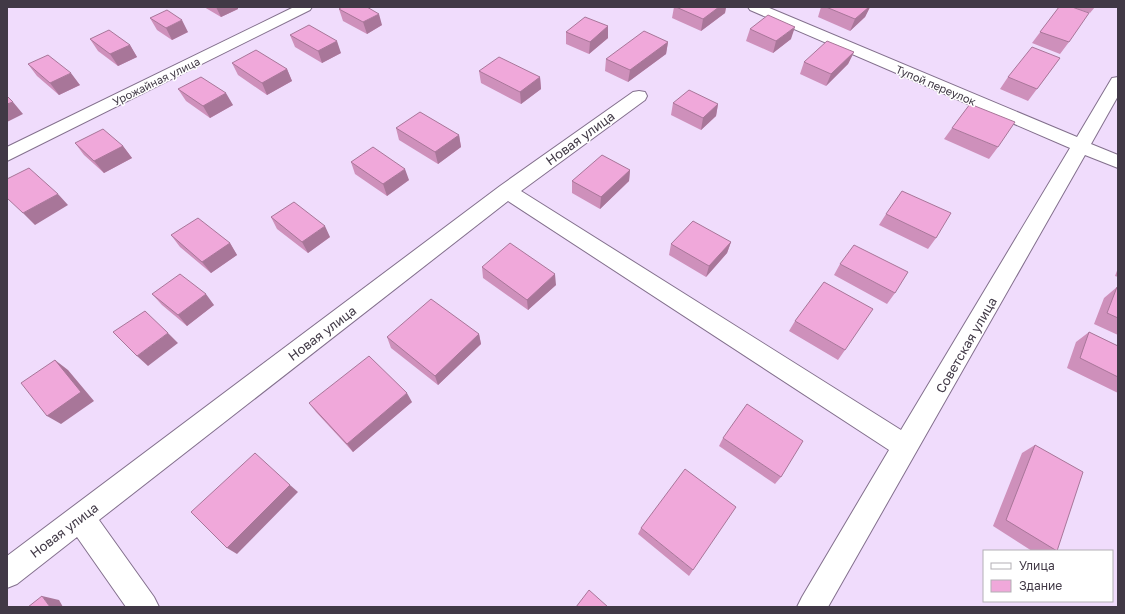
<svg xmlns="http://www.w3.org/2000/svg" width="1125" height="614" font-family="'Golos Text',sans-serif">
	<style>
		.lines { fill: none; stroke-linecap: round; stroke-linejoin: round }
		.street-casing { stroke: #83708d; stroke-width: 2 }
		.street { fill: #fff; fill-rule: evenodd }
		.wall { fill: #ce90bb }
		.shaded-wall { fill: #a87699 }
		.building { fill: #f0a8da; stroke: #a87699 }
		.labels { text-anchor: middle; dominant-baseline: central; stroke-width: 3; stroke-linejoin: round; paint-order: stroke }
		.far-street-label { font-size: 11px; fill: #413946; stroke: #fff }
		.street-label { font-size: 13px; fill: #413946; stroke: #fff }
	</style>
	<rect width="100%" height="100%" fill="#f0dcfc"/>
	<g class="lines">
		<defs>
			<path id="street" d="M294 7H312L310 10 7 161V147Z
				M748 7H767L1077 137 1112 78 1118 77V96L1091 144 1118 155V168L1085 155 828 607H797L802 597 889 450 508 201 99 520 154 597 159 607H126L77 537 17 584 7 588V556L500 186 633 92 639 91 645 92 647 96 645 100 521 191 901 430 1070 148 750 10Z"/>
		</defs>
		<use href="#street" class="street-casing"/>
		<use href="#street" class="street"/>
	</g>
	<path class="wall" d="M204 7H238V9L221 17Z
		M674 7H726L725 13 701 31 672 18Z
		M821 7H870L865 17 850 31 818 17Z
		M1059 7H1095L1090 13 1075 8 1069 42 1060 54 1032 43Z
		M339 9 382 25 367 34 343 21Z
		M150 18 188 32 172 40 157 30Z
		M608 26V38L589 54 566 44V32Z
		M750 29 791 39 773 53 746 41Z
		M290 35 341 53 322 63 295 47Z
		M90 39 130 45 137 57 118 66 98 51Z
		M668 42 666 54 628 82 605 71 606 59Z
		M854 52 848 64 826 86 800 74 804 62Z
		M1060 58 1028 101 1000 89 1008 77Z
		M232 63 287 69 292 81 267 95 238 75Z
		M28 64 80 85 59 95 37 76Z
		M479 71 540 77 541 89 521 104 481 83Z
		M178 89 233 105 210 118 186 101Z
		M673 103 718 104 716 116 701 130 671 115Z
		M396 128 459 135 461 147 438 164 399 140Z
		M952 128 998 147 989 159 944 139Z
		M75 143 123 146 132 158 104 173 84 155Z
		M351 162 409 180 387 196 355 174Z
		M630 170 629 181 600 209 572 193V181Z
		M886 214 936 238 928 249 879 225Z
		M271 217 330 237 308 253 277 229Z
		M171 235 230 243 237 255 211 273 180 247Z
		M731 242 727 253 706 277 669 255 671 244Z
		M840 264 895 293 887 304 834 275Z
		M482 267 556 285 528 310 483 278Z
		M1118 268V277L1115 276Z
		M1117 287 1118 288V335L1094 324 1104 298Z
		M152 294 214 305 187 326 162 305Z
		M795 321 845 350 838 360 789 331Z
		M1089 332 1118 346V393L1067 368 1076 342Z
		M479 334 481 344 438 385 391 348 387 337Z
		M412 402 353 452 316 412 309 403Z
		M723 438 781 477 775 484 719 446Z
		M1035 445 1057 551H1032L993 526 1022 453Z
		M641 528 693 570 689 576 638 534Z"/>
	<path class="shaded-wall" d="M216 7H238V9L221 17Z
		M719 7H726L725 13 701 31 703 19Z
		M869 7H870L865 17 850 31 855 19Z
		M379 14 382 25 367 34 363 22Z
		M182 20 188 32 172 40 166 28Z
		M608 26V38L589 54 590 42Z
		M795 27 791 39 773 53 776 41Z
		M337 41 341 53 322 63 318 51Z
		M668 42 666 54 628 82 630 70Z
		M130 45 137 57 118 66 110 54Z
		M854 52 848 64 826 86 831 74Z
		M287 69 292 81 267 95 262 83Z
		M71 73 80 85 59 95 50 83Z
		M540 77 541 89 521 104 520 92Z
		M226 93 233 105 210 118 203 106Z
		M13 102 23 114 7 122V104Z
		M718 104 716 116 701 130 703 118Z
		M459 135 461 147 438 164 435 152Z
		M123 146 132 158 104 173 94 161Z
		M405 169 409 180 387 196 383 184Z
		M630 170 629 181 600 209 601 197Z
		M58 194 68 205 35 225 23 213Z
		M325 226 330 237 308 253 302 242Z
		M731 242 727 253 706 277 709 266Z
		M230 243 237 255 211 273 202 262Z
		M555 274 556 285 528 310 527 300Z
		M206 294 214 305 187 326 178 315Z
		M168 333 178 343 148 366 137 356Z
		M479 334 481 344 438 385 435 376Z
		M55 360 68 370 94 401 61 424 47 416Z
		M407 393 412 402 353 452 347 444Z
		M290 485 298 492 237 554 227 548Z
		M42 596 59 600 63 607H50Z"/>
	<path class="building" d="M342 7H367L379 14 363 22 339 9Z
		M676 7H719L703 19Z
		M826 7H869L855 19Z
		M1059 7H1072L1089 13 1069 42 1040 32Z
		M167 10 182 20 166 28 150 18Z
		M768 15 795 27 776 41 750 29Z
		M585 17 608 26 590 42 566 32Z
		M309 25 337 41 318 51 290 35Z
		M109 30 130 45 110 54 90 39Z
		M644 31 668 42 630 70 606 59Z
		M827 41 854 52 831 74 804 62Z
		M1032 47 1060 58 1037 89 1008 77Z
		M256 50 287 69 262 83 232 63Z
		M48 55 71 73 50 83 28 64Z
		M499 57 540 77 520 92 479 71Z
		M201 77 226 93 203 106 178 89Z
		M689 90 718 104 703 118 673 103Z
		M7 96 13 102 7 104Z
		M970 104 1015 122 998 147 952 128Z
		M420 112 459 135 435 152 396 128Z
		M103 129 123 146 94 161 75 143Z
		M373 147 405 169 383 184 351 162Z
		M602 155 630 170 601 197 572 181Z
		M29 168 58 194 23 213 7 198V179Z
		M902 191 951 213 936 238 886 214Z
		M294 202 325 226 302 242 271 217Z
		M198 218 230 243 202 262 171 235Z
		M693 221 731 242 709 266 671 244Z
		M510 243 555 274 527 300 482 267Z
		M854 245 908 272 895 293 840 264Z
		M180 274 206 294 178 315 152 294Z
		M824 282 873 309 845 350 795 321Z
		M1117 287 1118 288V318L1107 313Z
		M431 299 479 334 435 376 387 337Z
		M145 311 168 333 137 356 113 332Z
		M1089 332 1118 346V377L1080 358Z
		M369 356 407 393 347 444 309 403Z
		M55 360 81 392 47 416 21 383Z
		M747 404 803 441 781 477 723 438Z
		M1035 445 1083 472 1057 551 1006 520Z
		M255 453 290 485 227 548 191 512Z
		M685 469 736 507 693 570 641 528Z
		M589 590 608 607H576Z
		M42 596 50 607H28Z"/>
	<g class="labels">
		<g class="far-street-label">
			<text transform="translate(156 81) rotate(-26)">Урожайная улица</text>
			<text transform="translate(936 85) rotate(23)">Тупой переулок</text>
		</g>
		<g class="street-label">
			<text transform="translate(580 138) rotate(-36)">Новая улица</text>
			<text transform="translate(322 333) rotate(-37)">Новая улица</text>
			<text transform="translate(966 345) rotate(-60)">Советская улица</text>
			<text transform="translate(64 530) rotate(-37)">Новая улица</text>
		</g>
	</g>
	<rect width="1125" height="614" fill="none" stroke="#413946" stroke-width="16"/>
	<rect x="983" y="550" width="130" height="52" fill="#ffffff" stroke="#b3b0b5"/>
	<rect x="991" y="563" width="20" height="6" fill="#ffffff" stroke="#b3b0b5"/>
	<text x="1019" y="570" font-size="12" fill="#413946">Улица</text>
	<rect x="991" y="580" width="20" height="12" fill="#f0a8da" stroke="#b3b0b5"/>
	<text x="1019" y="590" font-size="12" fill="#413946">Здание</text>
</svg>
